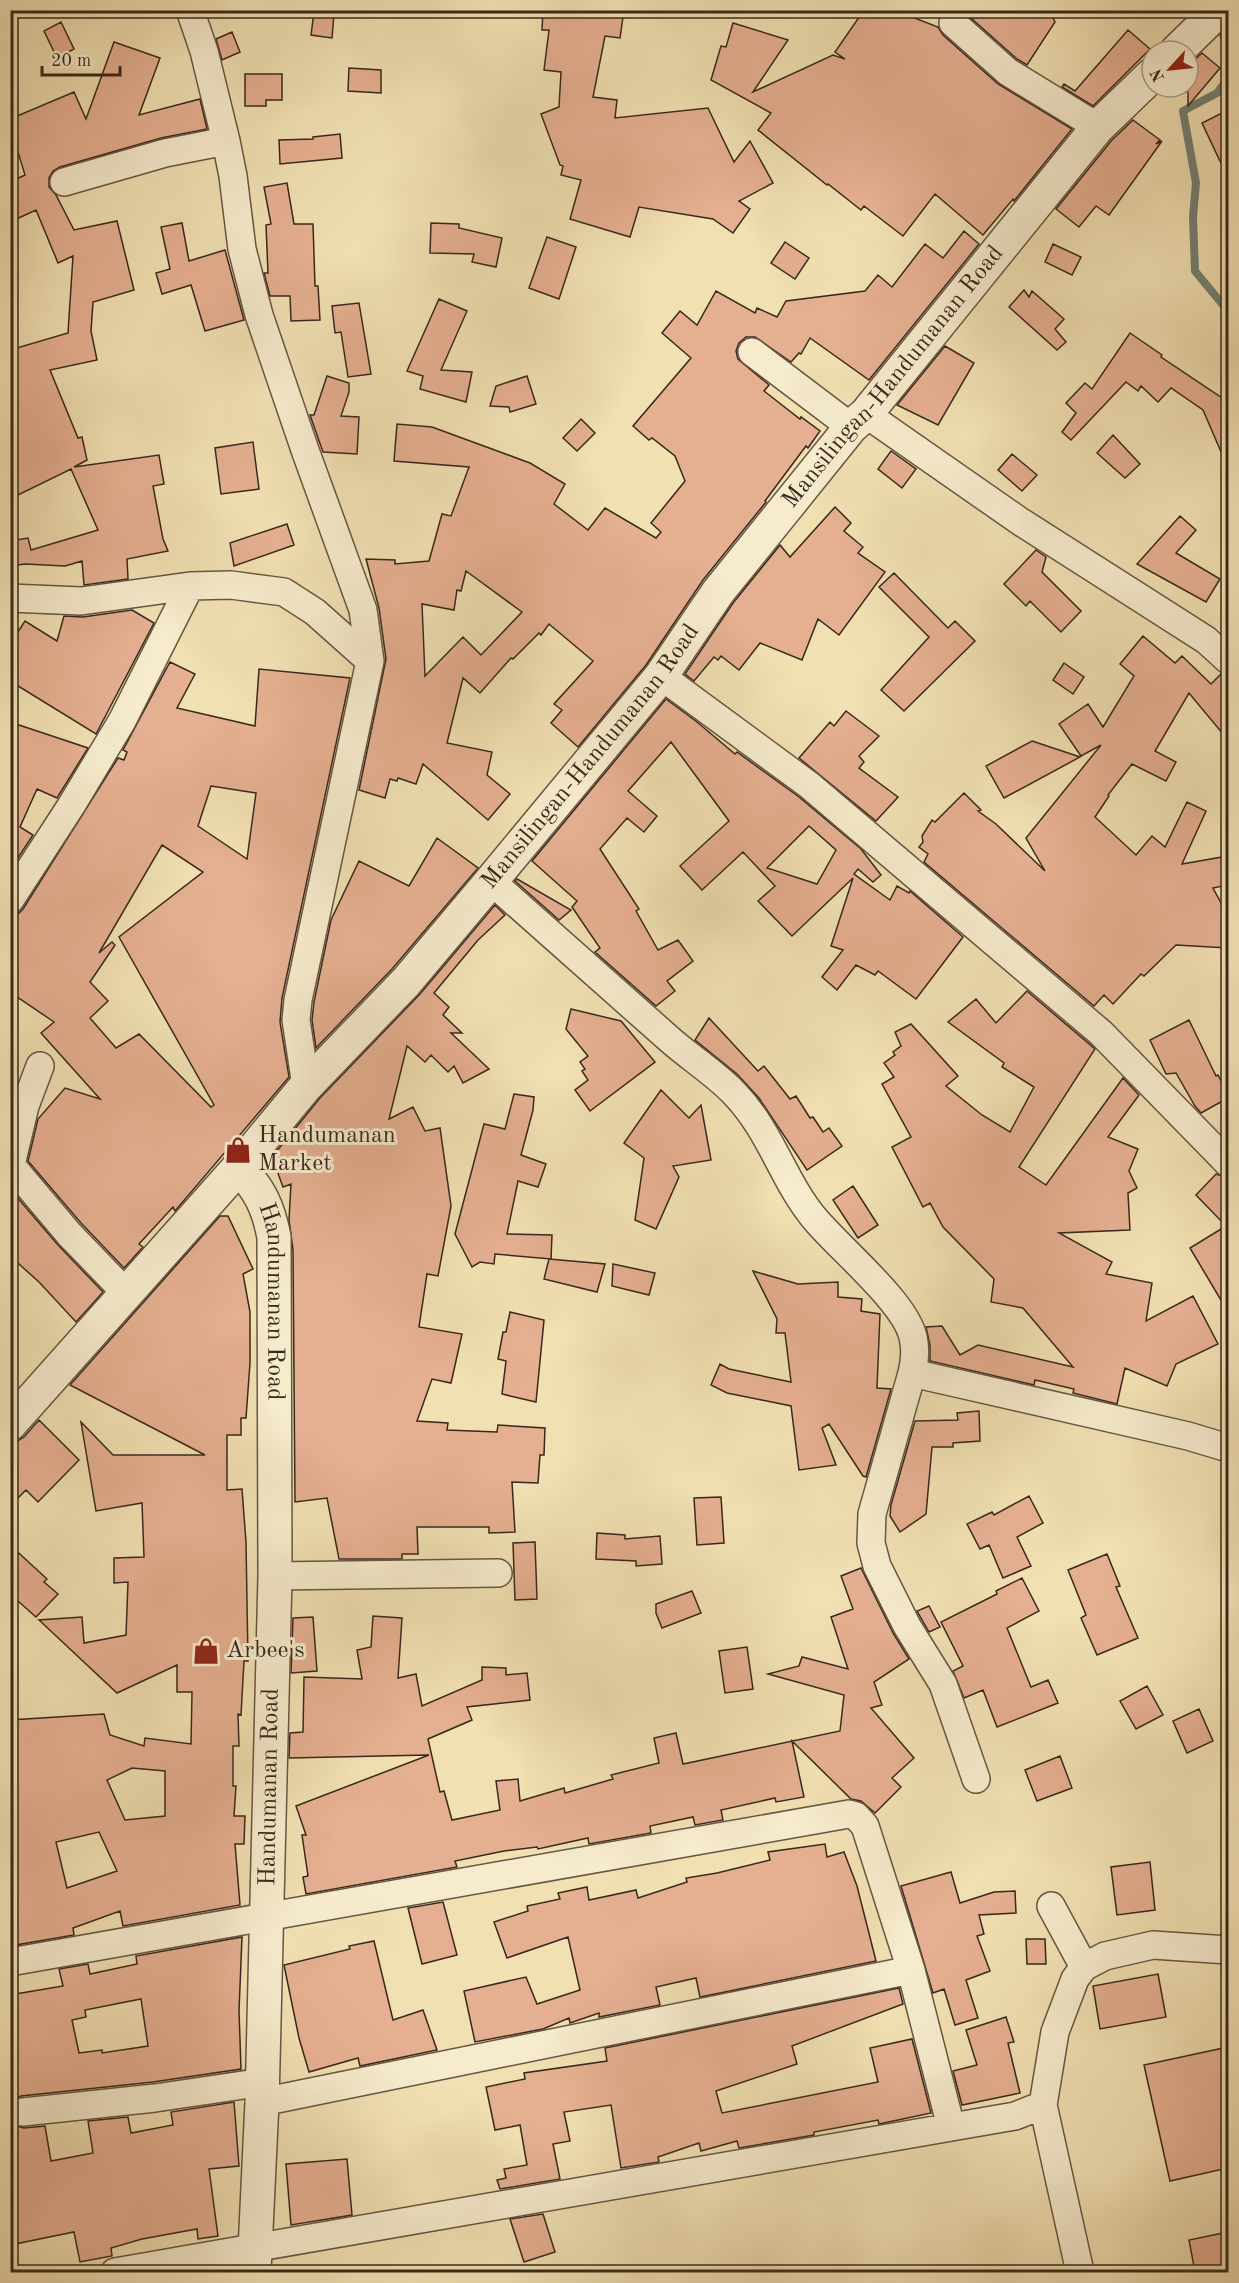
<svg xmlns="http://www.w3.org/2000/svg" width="1239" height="2283" font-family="'Old Standard TT',serif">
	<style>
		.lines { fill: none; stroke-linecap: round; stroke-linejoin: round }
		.stream { stroke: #738174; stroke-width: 8 }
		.building { fill: #e5af91; stroke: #38281d; stroke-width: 1.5; fill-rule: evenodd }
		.minor-casing { stroke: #665642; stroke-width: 30 }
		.tertiary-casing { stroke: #665642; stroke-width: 36 }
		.minor { stroke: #f6ebcd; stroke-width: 27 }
		.tertiary { stroke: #f6ebcd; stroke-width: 33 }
		.labels { text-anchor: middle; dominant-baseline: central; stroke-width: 6; stroke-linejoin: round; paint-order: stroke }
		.street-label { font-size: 24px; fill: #38281d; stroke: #f6ebcd }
		.poi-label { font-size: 24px; fill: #38281d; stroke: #f6ebcd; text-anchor: start }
	</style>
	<rect width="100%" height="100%" fill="#f1e0b2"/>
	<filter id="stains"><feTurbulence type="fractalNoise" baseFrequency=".00333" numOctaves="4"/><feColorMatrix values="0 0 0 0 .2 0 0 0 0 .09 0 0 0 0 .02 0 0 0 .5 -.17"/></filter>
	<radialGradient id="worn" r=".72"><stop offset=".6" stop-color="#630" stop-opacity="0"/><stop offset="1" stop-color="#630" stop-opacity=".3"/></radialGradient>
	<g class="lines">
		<path class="stream" d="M1219 21 1228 52
			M1228 78 1217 93 1183 111 1196 183 1193 217 1195 271 1228 311"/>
	</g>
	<path class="building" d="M543 10H624L620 38 605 36 593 97 617 100 615 118 708 108 734 162 750 141 773 183 739 201 750 209 733 233 713 219 639 207 630 237 570 219 581 180 561 175 563 166 560 165 541 114 559 107 561 72 544 70 549 30H542Z
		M864 10H894L938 27 943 35 998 84 1072 129 1014 201 1013 199 983 235 935 194 903 236 864 206 861 210 828 184 827 185 758 130 771 113 711 80 721 46 726 47 733 23 788 40 753 92 833 55 845 59 835 52Z
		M962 10H1049L1055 22 1027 65 1017 59Z
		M314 12 334 14 332 38 311 35Z
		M61 22 74 49 57 58 44 31Z
		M1128 30 1150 49 1093 106 1062 87 1064 84 1075 91Z
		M232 32 240 52 222 60 216 39Z
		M114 42 160 58 139 115 200 99 207 129 161 138 60 167 53 171 49 178V187L56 195 74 230 117 221 134 290 93 302 91 331 97 360 50 370 78 438 82 437 87 460 74 467 159 455 164 484 153 486 163 539 168 551 127 559 128 579 84 585 82 561 65 566 25 564 10 566V541L28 538 31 550 98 530 71 469 18 495 10 480V350L68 333 73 256 58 263 36 210 10 222V182L25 175 10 126V119L74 92 86 119Z
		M1202 53 1220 68 1188 106V66Z
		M349 68 381 70V93L348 91Z
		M245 74H282V100H266V106H245Z
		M1228 110V178L1202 123Z
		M1133 120 1160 140 1156 144 1162 141 1109 215 1096 206 1079 227 1056 209 1112 140Z
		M340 134 342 158 280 164 279 140 313 139V137Z
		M287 183 294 224H313L315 286H318L320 320 291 321 290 296H270L264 273H268L266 225 271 224 264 187Z
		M182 223 189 261 225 250 244 320 205 331 191 285 162 294 156 273 170 269 161 227Z
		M431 223 459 224V228L502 238 496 267 472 262 474 254 430 253Z
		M964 231 979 244 869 380 810 338 801 354 799 353 791 362 755 337H746L739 343 736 351 738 359 769 385 764 391 800 419 801 417 820 431 808 448 806 446 765 501 766 502 703 580 646 665 578 747 551 723 562 710 554 704 593 661 549 624 541 635 539 633 513 659 511 658 480 693 463 678 447 743 492 752 487 775 510 794 488 820 423 764 416 784 398 778 397 781 390 779 385 798 359 790 386 659 379 608 366 559 395 560V564L429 561 442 514 451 516 469 467 394 461 397 424 432 427 530 463 565 484 554 504 588 530 605 508 656 538 661 532 651 523 685 481 675 456 652 438 649 440 633 426 691 358 662 333 680 311 697 325 716 291 755 313 757 308 777 317 786 301 865 291 878 275 892 287 925 244 943 258ZM466 571 522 612 481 655 463 637 425 676 422 604 454 610 457 590 461 591Z
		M547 237 576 247 559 299 529 288Z
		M785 242 809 258 795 279 771 263Z
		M1053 244 1081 257 1072 275 1045 262Z
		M1024 290 1029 297 1032 291 1064 319 1055 329 1066 342 1057 350 1009 307Z
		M439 299 467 311 441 370 472 372 466 402 420 389 423 376 407 371Z
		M359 303 371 374 348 377 341 332 335 333 332 306Z
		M1130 333 1162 355 1161 357 1228 402V468L1203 410 1171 388 1158 402 1141 386 1138 391 1126 382 1071 440 1062 432 1076 413 1066 403 1085 383 1092 389Z
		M945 346 974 363 938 425 897 405Z
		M327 376 349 383V392L341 416 359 417 357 454 323 452 310 415H314Z
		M527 376 536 404 510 412 509 407 490 406 496 386Z
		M581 419 595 433 577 451 563 438Z
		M1113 435 1140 464 1125 478 1097 453Z
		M253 442 259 489 221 494 215 448Z
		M891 451 916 469 902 488 878 469Z
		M1012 454 1037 475 1022 491 998 470Z
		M835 507 851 523 844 531 863 547 858 553 885 572 839 635 818 619 802 660 760 643 739 670 721 656 718 660 714 657 694 681 685 674 733 603 780 545 790 557Z
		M1180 516 1196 530 1176 553 1220 579 1206 602 1137 564Z
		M287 524 294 545 234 566 230 543Z
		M1036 550 1046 557 1042 572 1081 611 1061 632 1030 601 1026 606 1004 584Z
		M894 573 948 628 955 621 975 641 904 711 881 690 929 637 879 587Z
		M132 610 154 623 96 734 10 681V644L25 621 57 641 64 616 83 617Z
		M1143 636 1175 663 1182 656 1211 684 1221 674 1228 675V740L1189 693 1155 751 1176 762 1166 781 1132 764 1108 795 1109 796 1095 817 1136 855 1152 836 1165 847 1187 802 1206 811 1182 864 1228 856V885L1213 888 1228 916V948L1176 945 1144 976 1141 974 1113 1004 1104 995 1094 1006 924 862 928 854 919 847 923 842 922 836 932 820 935 822 964 793 981 810 978 811 996 824 1045 871 1026 838 1101 745 1081 756 1059 724 1088 704 1103 727 1134 676 1120 664Z
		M170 662 195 674 177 708 255 726 259 669 350 678 282 998 280 1022 289 1077 175 1211 173 1207 139 1244 143 1247 124 1268 81 1223 28 1161 38 1119 65 1088 100 1099 41 1033 54 1022 10 992V916L18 914 23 909 118 758 124 760 127 752 123 750ZM211 786 256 793 247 859 198 826ZM162 845 203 872 119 937 214 1105 211 1107 139 1034 116 1048 90 1018 108 1001 90 982 115 945 112 942 99 953Z
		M1064 663 1084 677 1073 694 1053 680Z
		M666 699 697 722 735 754 737 752 799 797 861 849 881 875 873 882 858 869 854 874 890 900 897 886 909 893 910 891 963 937 916 999 878 971 875 975 856 965 837 990 822 977 843 950 831 946 853 878 792 936 758 901 775 886 743 852 702 890 680 866 729 821 671 742 628 791 657 816 644 832 627 818 600 849 639 909 636 911 658 950 678 940 693 961 667 981 675 991 656 1006 595 952 600 948 572 907 577 901 532 861ZM809 826 836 850 817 884 767 868Z
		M846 711 879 736 859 756 864 762 859 768 898 797 876 821 799 758 830 722 834 726Z
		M10 722 88 748 57 798 37 789 20 827 33 835 10 870Z
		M1032 741 1080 757 1004 798 986 766Z
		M437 838 478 868 392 969 316 1048 312 1020 314 1002 331 920 359 861 409 886Z
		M517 879 571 910 559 920 515 881Z
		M495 905 505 915 478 940 434 993 449 1007 443 1015 462 1033H451L489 1069 463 1083 454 1066 448 1072 431 1055 425 1062 407 1046 389 1119 413 1107 425 1131 440 1128 451 1206 438 1276 427 1274 419 1327 462 1334 451 1383 432 1379 417 1421 448 1423 447 1430 497 1432 498 1425 545 1428 544 1455H540L538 1483 512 1482 515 1532 489 1533V1527H417L418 1554H402V1559H339L327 1498 295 1502 293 1250 289 1220 291 1184 283 1187 272 1157 320 1098 420 994Z
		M1027 991 1095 1049 1019 1167 1046 1185 1123 1078 1139 1095 1108 1137 1138 1149 1129 1171 1137 1188 1128 1193 1130 1230 1059 1233 1112 1262 1106 1274 1152 1283 1146 1321 1193 1296 1218 1344 1176 1364 1167 1386 1125 1368 1117 1404 1073 1393 1074 1389 1035 1380 1034 1385 930 1361V1345L926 1327 942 1326 960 1355 978 1345 1073 1367 1023 1308 991 1302 994 1279 943 1227 930 1203 923 1207 892 1147 911 1137 882 1084 894 1077 884 1063 895 1055 893 1052 901 1046 895 1032 911 1024 958 1076 946 1086 982 1115 1010 1132 1034 1087 1002 1067 1004 1063 948 1022 976 999 996 1023Z
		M571 1009 621 1021 655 1062 590 1111 575 1090 588 1080 582 1071 585 1069 580 1062 588 1056 566 1029Z
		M709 1018 758 1071 764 1066 790 1099 796 1096 810 1118 813 1117 823 1132 829 1128 842 1146 807 1170 759 1098 737 1074 695 1040Z
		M1189 1020 1216 1076 1218 1075 1228 1094V1098L1201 1113 1195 1106 1176 1073 1166 1074 1150 1040Z
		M661 1090 689 1118 701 1105 711 1160 673 1166 679 1177 656 1229 635 1220 644 1158 624 1143Z
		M514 1094 534 1097 533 1110 521 1155 546 1164 538 1187 518 1181 507 1234 552 1235 551 1259 495 1254 494 1264 480 1262 472 1267 455 1234 484 1124 505 1129Z
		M1216 1174 1228 1178V1312L1190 1248 1226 1226 1196 1195Z
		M853 1186 878 1225 858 1238 833 1200Z
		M10 1189 58 1245 103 1292 76 1322 39 1282 10 1256Z
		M220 1216H228L253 1269 243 1274 250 1312V1363L246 1418H241V1435H227V1490L242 1489 246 1542 248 1661H244L241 1715 238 1714 239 1746H233V1786H236L234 1816H245L244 1844H235L240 1905 123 1926 120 1911 73 1928 74 1935 10 1946V1760L13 1759 10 1720 104 1714 110 1735 144 1746 145 1738 191 1744 192 1692H177V1665L117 1693 39 1620 82 1617 84 1643 126 1635 128 1582 114 1583V1558L144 1557 142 1503 96 1511 81 1422 113 1455H205L70 1385ZM132 1768 165 1771V1816L125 1820 107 1780ZM99 1832 117 1871 67 1888 56 1842Z
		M549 1259 605 1264 597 1292 544 1279Z
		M613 1264 655 1273 649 1295 612 1286Z
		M753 1271 798 1284 838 1282V1297L862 1299 861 1311 880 1314 877 1388 891 1389 866 1477 863 1476 829 1424 822 1428 836 1465 799 1470 791 1406 727 1393 711 1385 720 1364 729 1369 791 1382 785 1333H776L777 1319Z
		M510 1312 544 1320 536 1402 502 1394 506 1361 498 1359 503 1332H506Z
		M979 1411 980 1441 953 1443V1447H932L926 1514 900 1532 890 1516 891 1505 915 1421 958 1420 957 1413Z
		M39 1420 79 1460 38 1502 26 1490 10 1506V1442H16L24 1437Z
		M1029 1496 1043 1523 1017 1537 1031 1566 1003 1578 989 1545 980 1549 967 1524 992 1512 994 1515Z
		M721 1497 724 1543 697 1545 694 1498Z
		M597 1533 625 1535V1539L660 1536 662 1564 636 1566V1561L596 1559Z
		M535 1542 537 1599 515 1600 513 1543Z
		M10 1545 47 1579 44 1582 58 1594 36 1617 10 1594Z
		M1107 1554 1120 1586 1116 1587 1138 1638 1097 1655 1081 1618 1086 1615 1068 1570Z
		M861 1568 893 1633 909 1659 874 1682 882 1705 871 1708 914 1758 892 1778 901 1787 875 1813 861 1801 851 1799 792 1741 804 1797 776 1802 775 1798 721 1810 723 1820 695 1825 693 1817 650 1826 651 1833 589 1844 588 1838 538 1849 537 1847 504 1851 455 1861 457 1867 306 1894 303 1877 308 1876 302 1835H306L296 1806 429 1755 289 1758 290 1733 303 1732 304 1677 362 1679 357 1650 371 1647 373 1616 402 1618 398 1678 416 1674 422 1706 482 1680V1667L506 1668V1675L527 1673 530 1700 467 1707 472 1720 428 1739 440 1792 444 1791 452 1820 500 1810 496 1781 518 1779 520 1801 564 1788 565 1793 613 1779 611 1775 659 1763 654 1738 676 1733 683 1764 840 1731 844 1695 768 1674 799 1666 802 1657 848 1669 831 1617 853 1609 841 1576Z
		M1022 1578 1039 1611 1007 1628 1031 1687 1048 1680 1058 1703 997 1727 983 1690 964 1698 953 1671 963 1666 941 1622 997 1594 996 1591Z
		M692 1591 701 1613 662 1628 656 1613V1604Z
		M929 1606 940 1627 929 1632 917 1611Z
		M313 1617 317 1671 291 1673 293 1618Z
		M747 1647 753 1689 725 1693 719 1651Z
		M1147 1686 1163 1715 1136 1729 1120 1701Z
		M1199 1709 1213 1741 1187 1753 1173 1721Z
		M1060 1756 1072 1788 1037 1801 1025 1770Z
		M825 1844 827 1857 844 1852 857 1886 876 1961 700 1997 696 1978 656 1987 660 2005 599 2017V2013L570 2023 569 2018 543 2029 475 2042 464 1991 526 1977 537 2004 580 1990 568 1937 507 1958 494 1922 528 1911 527 1906 560 1899 558 1893 587 1887 589 1900 636 1890 638 1898 687 1882 686 1878 717 1873 770 1860 768 1852Z
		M1150 1862 1155 1910 1117 1915 1111 1867Z
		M951 1872 960 1903 994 1892 1015 1891 1016 1913 979 1915 984 1934 977 1936 990 1971 966 1980 978 2018 955 2025 944 1989 933 1993 901 1886Z
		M443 1902 457 1955 422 1964 408 1908Z
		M242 1937 239 2011 241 2069 153 2082 21 2096 10 2103V1995L63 1986 59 1969 88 1964 90 1974 137 1964 136 1956ZM141 1999 148 2046 102 2053V2050L79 2053 72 2020 86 2017 85 2010Z
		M1026 1939H1045L1046 1964H1027Z
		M374 1941 393 2020 423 2010 437 2050 360 2066 358 2058 309 2072 299 2038 284 1965 350 1949 349 1946Z
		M1158 1974 1166 2017 1100 2029 1093 1986Z
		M899 1988 903 2004 792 2046 797 2064 716 2091 722 2113 878 2082 870 2048 912 2039 931 2113 879 2124 878 2120 814 2132V2135L739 2148 737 2141 701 2151 699 2143 658 2157 659 2162 621 2168 611 2105 564 2112 570 2141 553 2144 560 2179 500 2189 497 2180 506 2178 504 2169 527 2165 520 2125 495 2130 486 2087 525 2079 524 2073 607 2061 605 2048Z
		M1006 2017 1014 2042 1008 2043 1020 2093 962 2105 953 2071 977 2065 966 2030Z
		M1228 2047V2168L1170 2181 1144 2065Z
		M234 2102 239 2166 209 2169 218 2236 198 2239 197 2229 142 2239 111 2248 112 2256 80 2262 74 2232 10 2245V2121L16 2126 24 2128 45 2126 51 2161 93 2153 88 2121 128 2117 131 2133 173 2125 171 2112Z
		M347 2159 352 2215 291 2225 286 2164Z
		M543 2214 555 2252 524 2262 510 2219Z
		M1228 2232V2272H1195L1189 2240Z"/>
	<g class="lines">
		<defs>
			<path id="minor" d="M190 10 204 51 226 141 233 176 242 249 259 315 305 450 363 610 370 661 298 1000 296 1020 306 1086
				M953 23 1008 72 1098 127
				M64 182 165 153 226 141
				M752 352 851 427
				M866 414 1021 522 1206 640 1228 660
				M10 598 81 601 190 586 231 585 284 592 315 612 370 661
				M661 676 809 785 1101 1033 1228 1163
				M491 881C550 933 609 985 668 1038 689 1057 715 1073 734 1093 771 1131 783 1181 815 1219 840 1249 905 1302 913 1337 916 1350 915 1361 912 1373
				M10 900 71 806 122 721 190 586
				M10 1164 69 1234 126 1293
				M11 1165 25 1106 40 1066
				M275 1576 498 1573
				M976 1779 943 1684 907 1626 877 1566 871 1543 872 1514 912 1373 1188 1436 1228 1448
				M1051 1906 1084 1967
				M10 1962 849 1814 856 1816 865 1826 911 1970 951 2127
				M262 2102 911 1970
				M1043 2105 1055 2032 1075 1979 1084 1967 1105 1956 1153 1945 1228 1950
				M23 2112 155 2098 263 2082
				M115 2272 1015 2116 1043 2105 1080 2272"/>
			<g id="tertiary">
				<path d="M1177 51 1219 10"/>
				<path id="s1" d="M239 1167C260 1191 268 1206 274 1237L275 1576 262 2102 254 2272"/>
				<path id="s2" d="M10 1424 239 1167 306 1086 406 982 491 881 661 676 718 592 851 427 866 414 1098 127 1152 75"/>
			</g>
		</defs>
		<use href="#minor" class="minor-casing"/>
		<use href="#tertiary" class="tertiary-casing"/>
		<use href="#minor" class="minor"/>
		<use href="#tertiary" class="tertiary"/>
	</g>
	<defs>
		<symbol id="shop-bare" viewBox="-9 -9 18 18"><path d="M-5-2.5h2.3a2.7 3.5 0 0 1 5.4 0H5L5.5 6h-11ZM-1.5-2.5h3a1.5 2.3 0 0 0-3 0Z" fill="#8f2418" stroke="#f6ebcd" stroke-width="2.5" paint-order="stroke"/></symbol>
	</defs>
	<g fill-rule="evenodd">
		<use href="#shop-bare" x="219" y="1131" width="38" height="38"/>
		<use href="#shop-bare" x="187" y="1632" width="38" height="38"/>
	</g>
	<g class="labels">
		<g class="street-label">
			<text stroke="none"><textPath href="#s2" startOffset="1371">Mansilingan-Handumanan Road</textPath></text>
			<text stroke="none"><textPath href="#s2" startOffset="885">Mansilingan-Handumanan Road</textPath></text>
			<text stroke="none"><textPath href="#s1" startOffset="144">Handumanan Road</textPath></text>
			<text transform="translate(270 1787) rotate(-89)">Handumanan Road</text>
		</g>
		<g class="poi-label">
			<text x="258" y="1136">Handumanan<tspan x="258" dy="28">Market</tspan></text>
			<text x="226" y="1651">Arbee's</text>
		</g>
	</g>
	<rect width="1239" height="2283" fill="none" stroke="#f1e0b2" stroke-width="36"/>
	<rect x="12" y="12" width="1215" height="2259" fill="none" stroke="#38281d" stroke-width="3"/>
	<rect x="18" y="18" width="1203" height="2247" fill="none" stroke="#38281d" stroke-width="1.5"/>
	<g transform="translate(1170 69) rotate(243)"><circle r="28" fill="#f6ebcd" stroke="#aa9d87" stroke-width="1.5"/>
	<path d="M0-4.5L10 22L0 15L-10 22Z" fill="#8f2418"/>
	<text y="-9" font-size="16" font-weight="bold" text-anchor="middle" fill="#38281d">N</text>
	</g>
	<path d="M42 66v9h78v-9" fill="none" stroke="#38281d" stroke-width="3"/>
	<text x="51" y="66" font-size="18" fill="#38281d" stroke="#f6ebcd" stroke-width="4.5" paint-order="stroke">20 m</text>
	<rect width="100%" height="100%" filter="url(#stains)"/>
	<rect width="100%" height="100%" fill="url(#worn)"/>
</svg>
